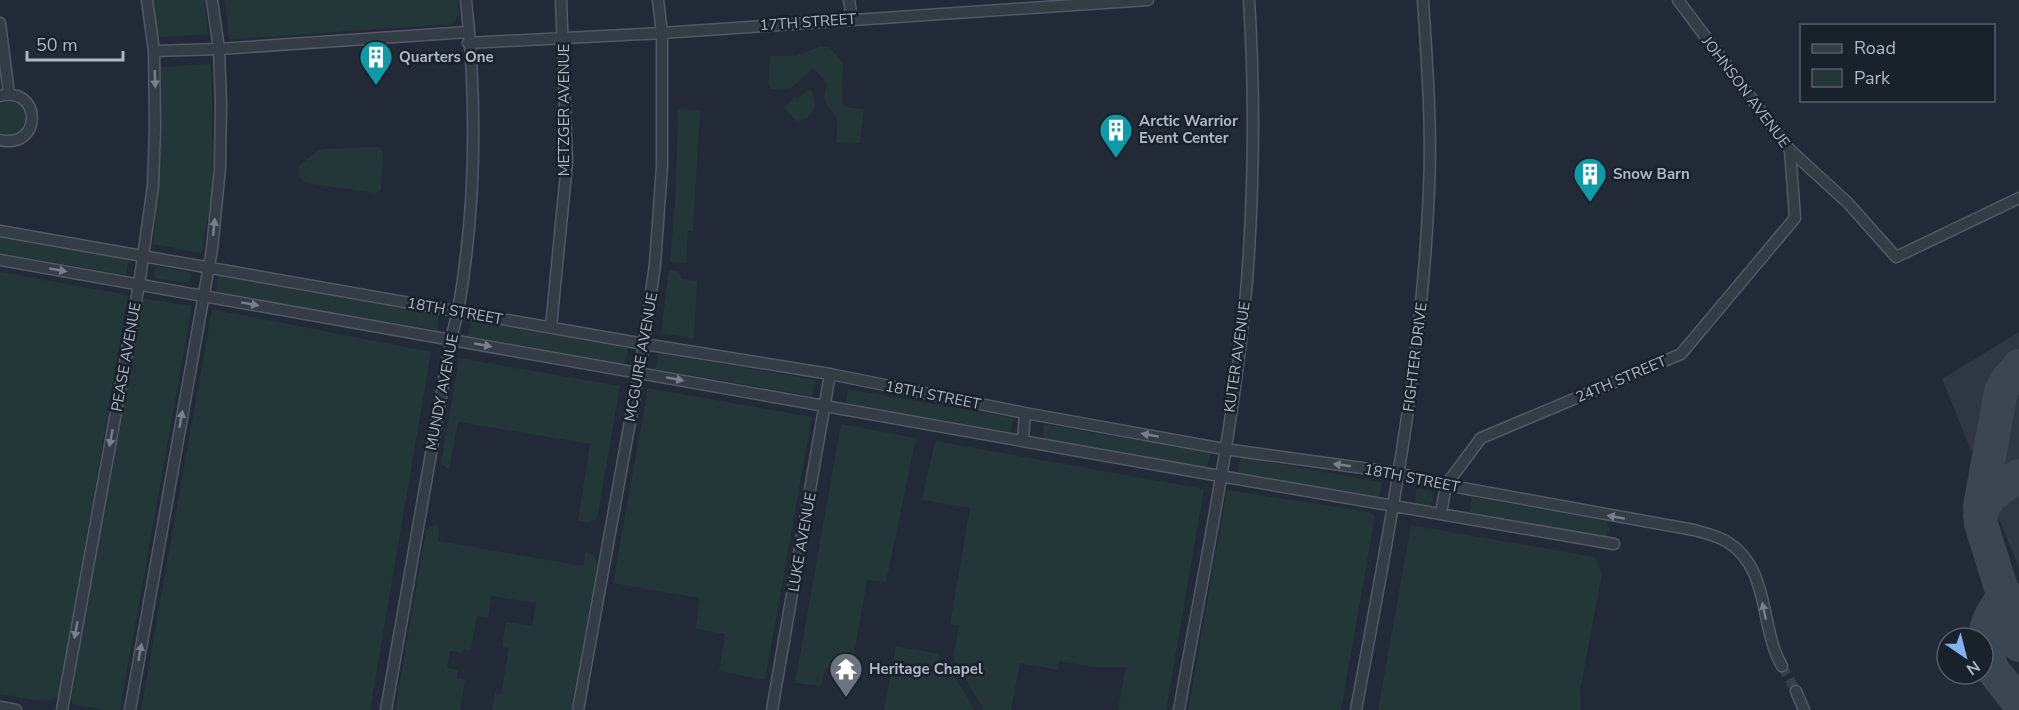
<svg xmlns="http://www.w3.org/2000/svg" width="2019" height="710" font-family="'Nunito Sans',sans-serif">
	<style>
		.airport { fill: #2e3743 }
		.green { fill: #233738 }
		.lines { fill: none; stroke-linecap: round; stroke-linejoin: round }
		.taxiway { stroke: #3c4552; stroke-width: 34 }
		.minor-tunnel { stroke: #363f4b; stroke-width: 10; stroke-dasharray: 10 5; stroke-linecap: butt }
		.minor-casing { stroke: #515a64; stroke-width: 13 }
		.minor { stroke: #343c46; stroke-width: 10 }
		.oneway { fill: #77808b }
		.labels { text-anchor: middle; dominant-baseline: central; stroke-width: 5; stroke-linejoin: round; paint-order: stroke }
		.street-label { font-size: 15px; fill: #aeb7c3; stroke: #19212b }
		.poi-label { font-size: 15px; font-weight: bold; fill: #aeb7c3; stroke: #19212b; text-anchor: start }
	</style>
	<rect width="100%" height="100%" fill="#212a36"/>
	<path class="airport" d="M2019 332V568L1942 379Z"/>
	<path class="green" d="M152 0H205L208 34 160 37 156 30Z
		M225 0H457C459 10 460 16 452 24L235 39H229Z
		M821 46 829 47 843 63 842 102 845 107 864 109 860 143 836 142C836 135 839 124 836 118 827 100 821 106 827 83L813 68 790 89 776 90 770 88 768 83 770 56H796Z
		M211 64 213 153 210 205 201 253 153 244V241L161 149V67Z
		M808 90 811 91C818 105 815 117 798 121L793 118 784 107 795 97 798 99Z
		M11 101C39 108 25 145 0 132V104Z
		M678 109 700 110 693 231H688L686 263 670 262 676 190Z
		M375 147H379L383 153 381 190 377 193 311 184C301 181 295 175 300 165L317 151 323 149Z
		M0 236 129 259 126 275 0 253Z
		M158 267 189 272 191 276 190 281 186 283 156 278 154 274 156 268Z
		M669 270 678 271 682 279 697 281 694 339 661 333Z
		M0 272 128 295 59 696 46 702 0 694Z
		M219 275 439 314 437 330 216 292Z
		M142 298 192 306 120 710H107L72 704 71 697Z
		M212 309 431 352 370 710H141Z
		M471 320 628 348 625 364 468 336Z
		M659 353 815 380 812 396 655 369Z
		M459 358 620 386 597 519 588 523 578 521 590 444 458 422 449 470 441 463Z
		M648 388 812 417 765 680 719 671 725 634 696 629 699 598 613 583Z
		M848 389 1014 418 1010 432 845 404Z
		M841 424 916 438 886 582 867 580 851 672 826 668 821 686 795 683Z
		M1044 424 1210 453 1207 469 1043 439Z
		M935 441 1204 489 1166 710H1118L1126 667H1092L1060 661 1058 670 1020 663 1011 710H984L953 658 959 626 950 624 970 508 922 500Z
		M1241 457 1369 480 1382 482 1379 497 1237 473Z
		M1418 488 1430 491 1432 493 1433 500 1428 507 1415 505 1416 490Z
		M1227 490 1369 512 1375 516 1341 710H1188Z
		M1472 497 1606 521 1610 530 1606 536 1600 538 1469 515Z
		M436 524 439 529 438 541 583 566 586 551 596 557 597 567 571 710H492L495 693 501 694 509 648 502 647 506 622 532 626 536 603 491 596 488 617 477 616 471 650 464 649 463 653 450 651 447 668 458 670 457 679 465 680 460 710H395L426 531 430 526Z
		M1411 525 1595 557 1602 574 1580 691 1581 710H1378Z
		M896 646 939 654 940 663 949 668 975 710H884Z"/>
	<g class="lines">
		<path class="taxiway" d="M2019 366 2007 380 2001 392 1980 506 1981 524 2019 645
			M1980 516C1986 495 2001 487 2019 476
			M1983 658 2019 703
			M1993 670C1980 640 1984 619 2006 595"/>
		<path class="minor-tunnel" d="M1782 666 1796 691"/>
		<defs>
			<path id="minor" d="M849 0 852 19
				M1678 0 1790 150 1848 203 1896 257 2019 198
				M0 23 9 94
				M468 43 662 33 1148 0
				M154 51 219 49 468 32
				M0 96C42 85 43 150 0 140
				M0 231 644 344 830 374 1025 413 1224 449 1399 473 1446 485 1694 530C1705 533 1719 536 1729 543 1770 569 1760 629 1782 666
				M0 260 1220 476 1614 544
				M551 327 567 163 561 0
				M1023 440 1025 413
				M1441 513 1446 485 1481 438 1681 354 1795 218 1790 150
				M1796 691 1804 710
				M0 707 16 710
				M62 710 139 285 153 186 155 128 154 51 147 0
				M130 710 212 249 220 168 221 103 219 49 212 0
				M386 710 449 351C451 337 455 324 458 311 476 209 477 102 466 0
				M578 710 644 344 655 264 662 166V33L658 0
				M772 710 830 374
				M1179 710C1204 568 1235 424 1247 281 1254 187 1255 93 1249 0
				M1356 710C1388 538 1422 366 1429 190 1432 127 1427 63 1423 0"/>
		</defs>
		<use href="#minor" class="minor-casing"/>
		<use href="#minor" class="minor"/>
	</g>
	<defs><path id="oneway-solid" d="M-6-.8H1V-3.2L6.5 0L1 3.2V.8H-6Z" transform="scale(1.5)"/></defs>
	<g class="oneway">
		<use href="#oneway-solid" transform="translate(155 79) rotate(88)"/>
		<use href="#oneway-solid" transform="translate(214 227) rotate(-84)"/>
		<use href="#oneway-solid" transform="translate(58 270) rotate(10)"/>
		<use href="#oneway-solid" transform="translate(250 304) rotate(10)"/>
		<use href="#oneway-solid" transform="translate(483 345) rotate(10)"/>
		<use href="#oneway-solid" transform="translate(675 379) rotate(10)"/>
		<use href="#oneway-solid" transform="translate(181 419) rotate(-80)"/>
		<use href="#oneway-solid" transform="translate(1150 435) rotate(-170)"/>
		<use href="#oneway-solid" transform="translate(111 438) rotate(100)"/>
		<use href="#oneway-solid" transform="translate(1342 465) rotate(-172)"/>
		<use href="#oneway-solid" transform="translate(1616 517) rotate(-170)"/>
		<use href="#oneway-solid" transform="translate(1764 611) rotate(-102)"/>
		<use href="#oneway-solid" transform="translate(76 630) rotate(100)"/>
		<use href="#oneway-solid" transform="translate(140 652) rotate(-80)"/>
	</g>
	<defs>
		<symbol id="building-pin" viewBox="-11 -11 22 30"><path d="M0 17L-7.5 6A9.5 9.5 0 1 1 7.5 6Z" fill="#0f9aa8" stroke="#19212b"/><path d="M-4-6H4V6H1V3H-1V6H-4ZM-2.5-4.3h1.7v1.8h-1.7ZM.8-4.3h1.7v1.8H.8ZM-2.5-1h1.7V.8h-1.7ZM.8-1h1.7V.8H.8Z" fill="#fff"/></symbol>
		<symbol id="temple-pin" viewBox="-11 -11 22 30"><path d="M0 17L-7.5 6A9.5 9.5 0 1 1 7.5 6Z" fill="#6b7280" stroke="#19212b"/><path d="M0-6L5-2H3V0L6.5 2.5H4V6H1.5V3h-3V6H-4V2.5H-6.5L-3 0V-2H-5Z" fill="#fff"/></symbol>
	</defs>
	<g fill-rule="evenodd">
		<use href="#building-pin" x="357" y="38" width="38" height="52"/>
		<use href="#building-pin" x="1097" y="111" width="38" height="52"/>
		<use href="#building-pin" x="1571" y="155" width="38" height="52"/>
		<use href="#temple-pin" x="827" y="650" width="38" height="52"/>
	</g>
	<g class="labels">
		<g class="street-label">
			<text transform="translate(808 22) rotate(-4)">17TH STREET</text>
			<text transform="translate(1746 92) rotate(53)">JOHNSON AVENUE</text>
			<text transform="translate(564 110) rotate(-90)">METZGER AVENUE</text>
			<text transform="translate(455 311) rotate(10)">18TH STREET</text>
			<text transform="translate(126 357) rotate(-80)">PEASE AVENUE</text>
			<text transform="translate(641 357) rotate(-80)">MCGUIRE AVENUE</text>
			<text transform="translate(1237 357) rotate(-82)">KUTER AVENUE</text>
			<text transform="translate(1415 357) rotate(-83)">FIGHTER DRIVE</text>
			<text transform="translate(1621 379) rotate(-23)">24TH STREET</text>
			<text transform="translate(442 392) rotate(-79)">MUNDY AVENUE</text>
			<text transform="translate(933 395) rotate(11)">18TH STREET</text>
			<text transform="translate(1412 478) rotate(11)">18TH STREET</text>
			<text transform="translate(802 542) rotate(-80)">LUKE AVENUE</text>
		</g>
		<g class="poi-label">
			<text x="399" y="57">Quarters One</text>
			<text x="1139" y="121">Arctic Warrior<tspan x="1139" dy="17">Event Center</tspan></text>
			<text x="1613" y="174">Snow Barn</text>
			<text x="869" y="669">Heritage Chapel</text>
		</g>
	</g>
	<rect x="1800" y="24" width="195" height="78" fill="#19212b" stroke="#555d68" stroke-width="1.5"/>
	<rect x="1812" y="44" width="30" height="9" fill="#343c46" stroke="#555d68" stroke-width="1.5"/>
	<text x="1854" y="54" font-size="18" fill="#aeb7c3">Road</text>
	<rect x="1812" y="69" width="30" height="18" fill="#233738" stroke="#555d68" stroke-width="1.5"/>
	<text x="1854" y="84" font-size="18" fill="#aeb7c3">Park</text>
	<g transform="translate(1965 656) rotate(145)"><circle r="28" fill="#19212b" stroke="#555d68" stroke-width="1.5"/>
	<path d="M0-4.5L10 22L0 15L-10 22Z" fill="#84b1f2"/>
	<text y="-9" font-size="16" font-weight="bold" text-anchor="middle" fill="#aeb7c3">N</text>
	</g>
	<path d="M27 51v9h96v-9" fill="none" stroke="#aeb7c3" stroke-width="3"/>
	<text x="36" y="51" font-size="18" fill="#aeb7c3" stroke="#19212b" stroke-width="4.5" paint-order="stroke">50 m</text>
</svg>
